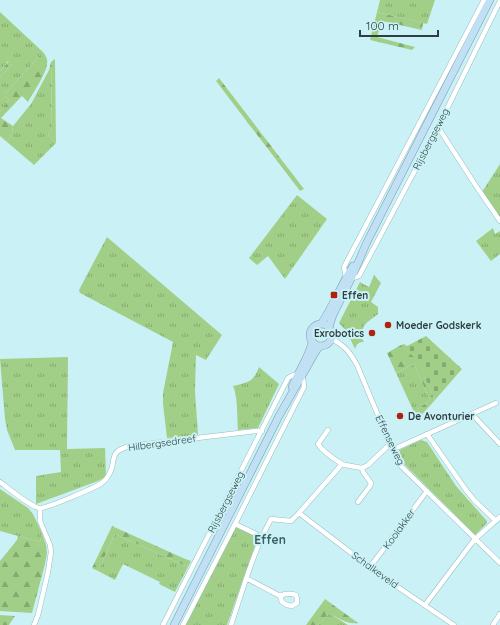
<svg xmlns="http://www.w3.org/2000/svg" width="500" height="625" font-family="Quicksand,sans-serif">
	<style>
		.grass { fill: url(#grass-tufts) }
		.forest { fill: url(#forest-firs) }
		.cemetery { fill: url(#cemetery-stones) }
		.lines { fill: none; stroke-linecap: round; stroke-linejoin: round }
		.street-casing { stroke: #98bec2; stroke-width: 5.5 }
		.primary-casing { stroke: #759ab0; stroke-width: 8 }
		.street { stroke: #fff; stroke-width: 4.5 }
		.primary { stroke: #c2e0f4; stroke-width: 7 }
		.poi-dot { fill: #af210a; stroke: #caf2f6; stroke-width: 1.5 }
		.labels { text-anchor: middle; dominant-baseline: central; stroke-width: 4; stroke-linejoin: round; paint-order: stroke }
		.street-label { font-size: 10px; fill: #2f3f41; stroke: #caf2f6 }
		.poi-label { font-size: 10px; font-weight: bold; fill: #2f3f41; stroke: #caf2f6; text-anchor: start }
		.quarter-label { font-size: 12px; font-weight: bold; fill: #3b5e62; stroke: #caf2f6 }
	</style>
	<defs>
		<pattern id="grass-tufts" width="24" height="20" patternUnits="userSpaceOnUse"><rect width="24" height="20" fill="#a2cf88"/><path d="M3 7l-1-3M5 7V3M7 7l1-3M15 17l-1-3M17 17v-4M19 17l1-3" fill="none" stroke="#84a971"/></pattern>
		<pattern id="forest-firs" width="22" height="20" patternUnits="userSpaceOnUse"><rect width="22" height="20" fill="#a2cf88"/><path d="M5 1l3.5 6h-7zM16 11l3.5 6h-7z" fill="#84a971"/></pattern>
		<pattern id="cemetery-stones" width="16" height="16" patternUnits="userSpaceOnUse"><rect width="16" height="16" fill="#a2cf88"/><path d="M2 7V4a2 2 0 0 1 4 0v3zM10 15v-3a2 2 0 0 1 4 0v3z" fill="#84a971"/></pattern>
	</defs>
	<rect width="100%" height="100%" fill="#caf2f6"/>
	<path class="grass" d="M380 0H435L427 24 377 12Z
		M0 12 43 52 5 94V96L9 100 0 111V78L12 64 8 61 0 71Z
		M51 62 52 129 48 134 56 143 34 165 7 142 12 133 13 126 31 104 49 70Z
		M500 164V218L482 192Z
		M297 195 327 219 285 279 268 256 257 265 249 258Z
		M493 228 495 234 500 231V254L491 261 476 241Z
		M107 237 222 335 206 360 196 355 195 391 198 435 167 438 163 404V393L173 342 80 293 79 290Z
		M374 275 381 283 371 302 378 307V314L365 324 360 335 364 342C358 342 357 344 355 349L347 332 339 323 360 282 369 287Z
		M68 357 67 449 105 448 106 475 104 478 98 481 36 504V476L61 472 60 450H15L7 430 5 419 0 359Z
		M414 364 430 400 414 412 396 373Z
		M259 367 279 384 258 428 238 430C237 419 238 396 233 386 248 382 253 383 259 367Z
		M421 440 427 442 456 486 487 521V523L475 535 404 464 397 456 395 452Z
		M0 489 28 508 33 514 42 533 40 542 0 531Z
		M236 527 258 537 227 625H185Z
		M115 534 188 567 175 592 159 584 160 582 123 564 115 580 98 571Z
		M329 613 348 625H318Z"/>
	<path class="forest" d="M377 12 423 23 422 30 382 21 377 37 415 47 412 50 370 40Z
		M43 52C46 56 48 59 47 64 46 74 33 93 28 102L22 96 1 118 13 126 12 133 7 142 0 136V111L9 100 5 96V94Z
		M55 59 56 143 48 134 52 129 51 62Z
		M9 61 11 62 12 64 0 78V71Z
		M219 78 304 189 300 191 216 81Z
		M401 345 417 359 435 400 417 420 414 412 430 400 414 364 396 373 387 353Z
		M112 526 183 558 191 561 188 567 115 534 98 571 92 568Z
		M42 533 46 545 47 553 45 564 32 613 0 611V561L17 540 18 536 40 542Z
		M325 599 358 623C348 625 338 618 329 613L318 625H306Z
		M0 615 15 616 9 625H0Z"/>
	<path class="cemetery" d="M426 336 462 369 435 400 417 360 401 345 404 344 407 346Z"/>
	<g class="lines">
		<defs>
			<path id="street" d="M484 0 344 267 346 277 351 279 359 276 438 127 500 1
				M438 127 476 186 500 221
				M332 339C345 346 350 352 357 365L390 444 400 465 500 563
				M472 414 500 444
				M328 430 318 444C323 452 334 459 342 464
				M427 434 466 490 475 501 496 521
				M392 450 496 403
				M0 482C8 488 31 507 39 508 46 509 94 488 102 483 104 481 107 479 108 476 118 462 106 452 130 446L256 431H262
				M358 502 370 486 371 483 363 472 362 468
				M299 513 380 575 454 625
				M235 524 262 537
				M370 567 427 491
				M246 578 280 596 282 602 287 605 292 606 297 603V599L296 595C290 593 286 593 280 596
				M425 605 468 548 475 539 500 517
				M34 625 38 615 48 572 51 552 50 545 40 521V508
				M163 625 288 378C298 371 304 375 304 387L235 524 183 625
				M231 625C243 589 253 552 271 519L291 521 299 513 342 464 345 465 362 468 368 465 390 444
				M493 625 500 614"/>
			<path id="primary" d="M310 335a11 11 0 1 1 22 0a11 11 0 1 1-22 0Z
				M321 324C333 306 341 285 353 266
				M329 327 333 315 351 279 367 242 490 0
				M292 387C298 372 309 357 312 342
				M174 625 279 416 312 358 318 348 321 346"/>
		</defs>
		<use href="#street" class="street-casing"/>
		<use href="#primary" class="primary-casing"/>
		<use href="#street" class="street"/>
		<use href="#primary" class="primary"/>
	</g>
	<g class="poi-dot">
		<rect x="330" y="291" width="8" height="8" rx="2"/>
		<circle cx="388" cy="325" r="4"/>
		<circle cx="372" cy="333" r="4"/>
		<circle cx="400" cy="416" r="4"/>
	</g>
	<g class="labels">
		<g class="street-label">
			<text transform="translate(431 139) rotate(-63)">Rijsbergseweg</text>
			<text transform="translate(390 440) rotate(64)">Effenseweg</text>
			<text transform="translate(162 443) rotate(-8)">Hilbergsedreef</text>
			<text transform="translate(226 502) rotate(-63)">Rijsbergseweg</text>
			<text transform="translate(399 529) rotate(-54)">Kooiakker</text>
			<text transform="translate(375 570) rotate(36)">Schalkeveld</text>
		</g>
		<g class="poi-label">
			<text x="342" y="295">Effen</text>
			<text x="396" y="325">Moeder Godskerk</text>
			<text x="364" y="333" text-anchor="end">Exrobotics</text>
			<text x="408" y="416">De Avonturier</text>
		</g>
		<g class="quarter-label">
			<text x="270" y="539">Effen</text>
		</g>
	</g>
	<path d="M360 30v6h78v-6" fill="none" stroke="#2f3f41" stroke-width="2"/>
	<text x="366" y="30" font-size="12" fill="#2f3f41" stroke="#caf2f6" stroke-width="3" paint-order="stroke">100 m</text>
</svg>
